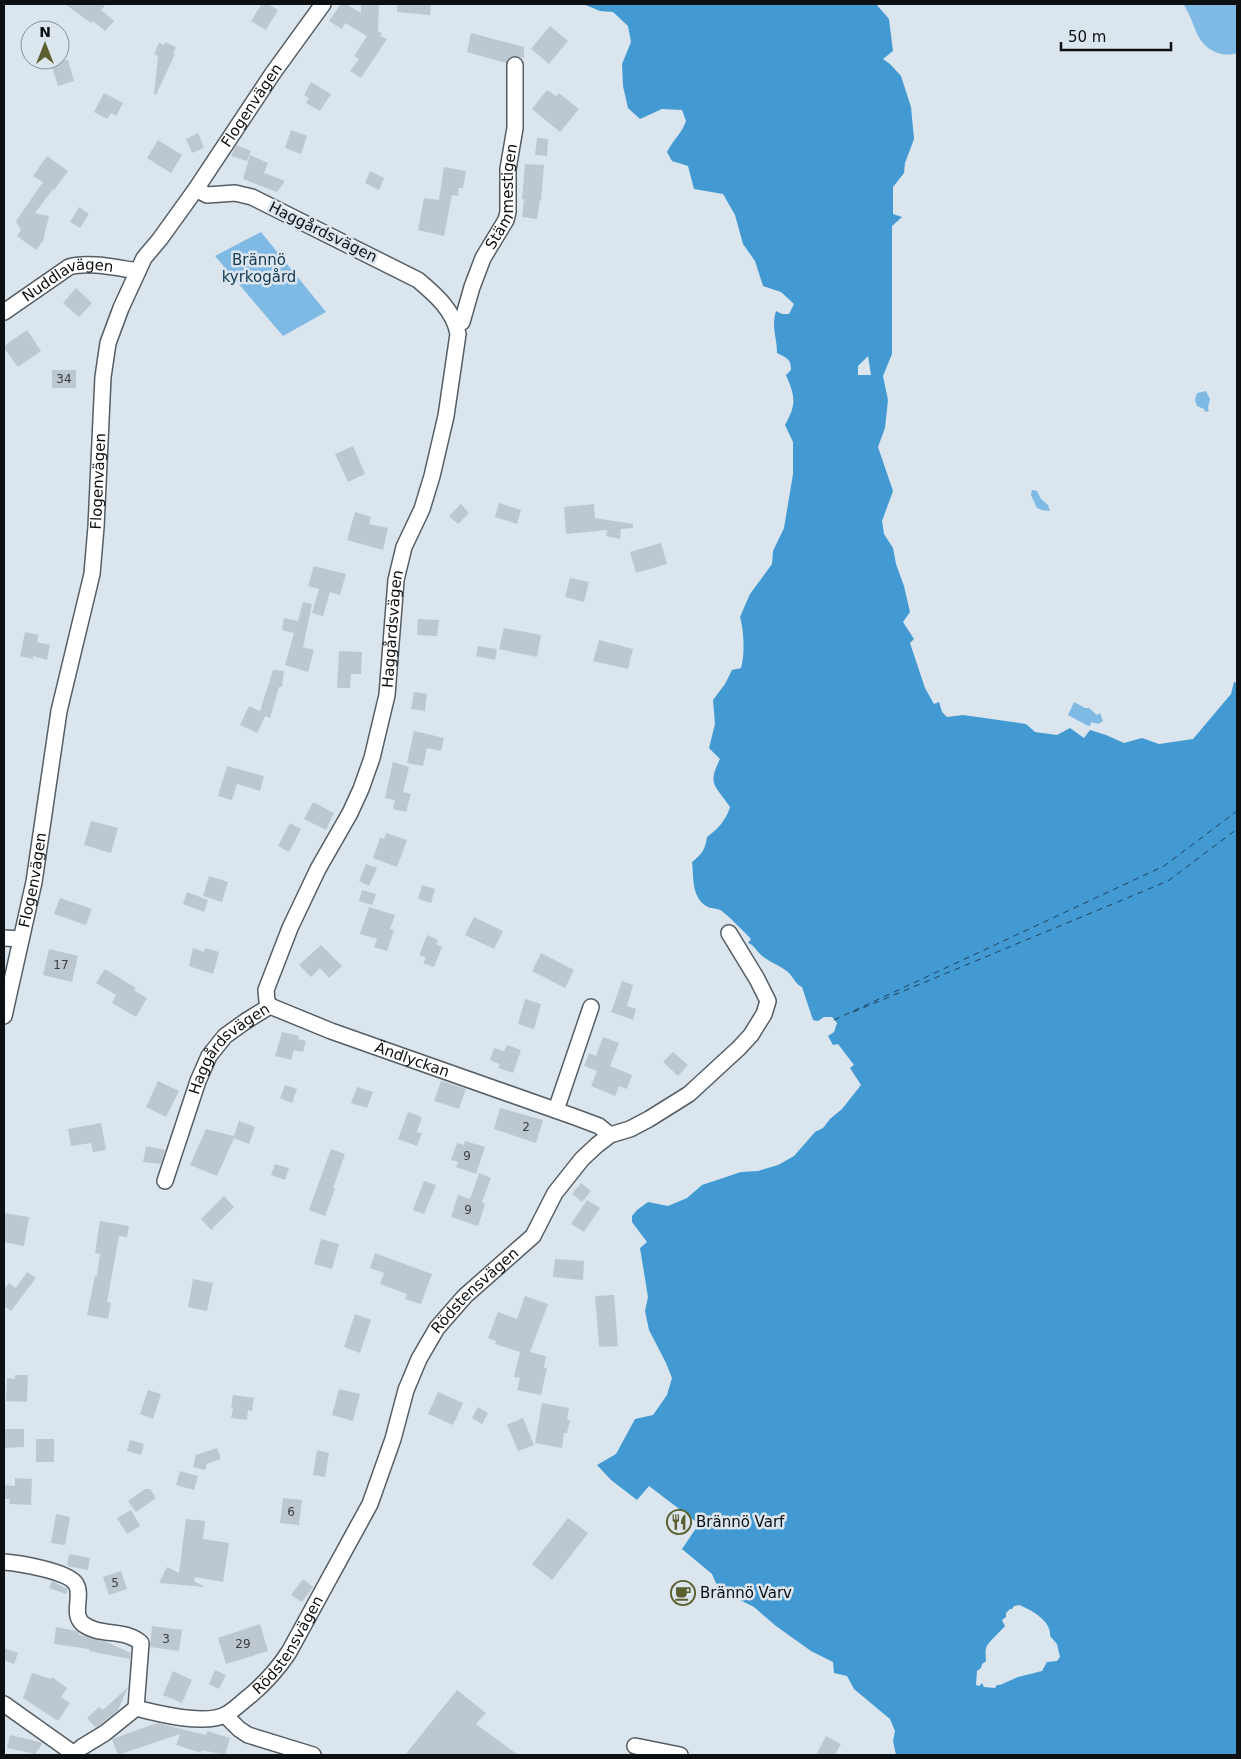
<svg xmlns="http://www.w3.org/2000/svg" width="1241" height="1759" font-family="'DejaVu Sans',sans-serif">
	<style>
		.green { fill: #7fbae5 }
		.water { fill: #439ad3; fill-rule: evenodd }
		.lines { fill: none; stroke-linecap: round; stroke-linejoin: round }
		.ferry { stroke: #1e425b; stroke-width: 1; stroke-dasharray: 6 5; stroke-linecap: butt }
		.building { fill: #bdc7cf }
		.minor-casing { stroke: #555e65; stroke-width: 18 }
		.minor { stroke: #fff; stroke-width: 15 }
		.labels { text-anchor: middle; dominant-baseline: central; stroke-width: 5; stroke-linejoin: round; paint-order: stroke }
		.number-label { font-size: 12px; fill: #383e41 }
		.street-label { font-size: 15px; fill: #0c1012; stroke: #dae5ed }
		.park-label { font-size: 15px; fill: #133850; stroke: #dae5ed }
		.poi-label { font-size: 15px; fill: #0c1012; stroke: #dae5ed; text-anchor: start }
	</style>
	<rect width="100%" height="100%" fill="#dae5ed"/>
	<path class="green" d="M1183 4H1235L1237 7V53C1230 55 1226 55 1218 53 1194 45 1196 21 1183 4Z
		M261 232 326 312 283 336 215 256Z
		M1206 391 1210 399 1208 408 1209 411 1205 412 1204 409 1197 406 1195 400 1197 393Z
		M1032 490 1037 491 1041 499 1048 505 1050 511 1042 510 1037 508 1031 495Z
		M1074 702 1085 708H1089L1097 715 1100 713 1103 721 1098 724 1091 722V725L1088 726 1068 715Z"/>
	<path class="water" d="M583 4H876L889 19 893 51 883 59 890 64 901 76 911 107 914 139 905 163 904 173 893 187V214L902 217 892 226V354L883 376 888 400 885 428 878 447 893 491 882 521 884 534 893 548 896 564 904 586 910 612 903 622 914 639 910 643 925 688 934 704 939 702 942 712 947 717 963 715 1026 724 1035 732 1057 735 1070 728 1084 738 1090 730 1106 735 1124 743 1142 738 1159 744 1193 739 1231 694 1234 682 1237 683V1755H896L893 1741 895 1731 890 1719 854 1689 847 1676 834 1673 833 1662 811 1651 776 1626 754 1607 730 1595 716 1583 712 1574 682 1549 699 1524 649 1486 637 1500 611 1480 597 1465 616 1454 635 1419 653 1415 667 1395 672 1378 666 1363 649 1330 645 1311 648 1297 640 1248 647 1242 632 1222V1216L637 1210 648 1202 668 1206 687 1198 702 1185 741 1172 758 1171 778 1165 794 1156 815 1132 823 1128 830 1119 842 1109 861 1085 850 1068 854 1065 838 1044 833 1045 828 1036 834 1032 837 1023 832 1017H824L818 1021 813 1020 802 987C795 984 794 978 789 973 780 965 768 962 759 953 755 949 754 945 748 943L751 939C742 930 733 920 723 912 719 908 713 909 708 907 691 898 694 878 692 862 702 854 705 850 707 837 718 829 726 820 730 807 715 785 707 785 720 759L709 748 715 724 713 700 725 684 732 670 741 668C745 654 744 631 740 617L750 594 772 564 773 551 784 528 793 474V442L785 425C797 404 795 396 786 375L791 370C791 359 787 358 777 353 777 337 771 327 776 311L782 314H789L794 304 781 292 763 286 755 261 743 244 735 215 723 194 694 189 688 166 672 161 667 152C673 140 682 133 686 121L682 110 662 109 640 119 628 108 623 86 622 64 631 42 628 26 613 12 600 11ZM868 356 871 375H858V366ZM1019 1605C1030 1609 1052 1621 1050 1636L1057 1644 1060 1657 1057 1661 1047 1662 1042 1671 1018 1677 1000 1685H997L995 1688 984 1687 982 1683 979 1686 976 1685 977 1671 981 1668 982 1664 986 1661C986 1657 985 1652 986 1648 988 1642 999 1633 1005 1626L1002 1620 1006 1617V1613L1010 1609H1012L1014 1606Z"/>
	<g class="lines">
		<path class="ferry" d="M853 1012 1168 881 1237 829
			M834 1020 1164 866 1237 811"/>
	</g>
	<path class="building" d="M65 4H106L101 10 114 21 105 31 93 21 91 23Z
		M262 4H268L278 10 266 30 251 21Z
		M341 4H346L361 13V4H379L378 31 382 33 380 36 387 39 361 78 350 71 359 59 354 56 367 36 345 23 342 29 329 21Z
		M397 4H431L430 15 397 12Z
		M550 26 568 41 549 64 531 49Z
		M471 33 524 47V58L515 56 510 57 506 63 467 52Z
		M165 42 176 47 173 54H175L156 95 154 94 158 56 154 54 159 43 164 45Z
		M50 60H68L74 81 58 86Z
		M311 82 331 94 320 111 306 103 309 98 304 95Z
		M547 90 556 96 559 93 579 109 560 132 532 109Z
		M104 93 123 103 116 116 111 113 107 119 94 112Z
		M291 130 307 136 301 154 285 148Z
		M198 133 204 148 192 153 186 139Z
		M537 138 548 139 547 156 535 155Z
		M158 140 182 155 171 173 147 158Z
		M236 145 251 151 247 161 231 156Z
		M250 155 268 163 264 173 285 181 277 192 243 179Z
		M47 156 68 171 54 190 53 189 35 213 49 216 43 241 36 250 17 236 21 230 16 221 43 182 33 176Z
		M525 164 544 165 541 201 540 200 537 219 522 217 524 199H522Z
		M444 167 466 171 463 188H459L458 196 452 195 444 236 418 230 424 198 439 200Z
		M370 171 384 178 379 190 365 183Z
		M79 207 89 214 80 228 70 222Z
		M76 288 92 303 79 317 63 303Z
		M27 330 41 351 18 367 4 348V346Z
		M52 370H76V388H52Z
		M353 446 365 474 348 482 335 454Z
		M499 503 521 510 517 524 495 517Z
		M461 504 469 513 458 524 449 516Z
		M594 504 595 518 633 524V528L621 529 620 539 606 536 607 530 566 534 564 507Z
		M355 512 371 517 369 524 388 528 383 550 347 540Z
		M661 543 667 564 636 573 630 552Z
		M314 566 346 574 340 595 330 592 323 616 312 613 319 589 308 586Z
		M570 578 589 582 584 602 565 597Z
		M303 602 312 604 303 647 314 650 308 672 285 665 294 633 282 630 284 618 298 621Z
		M418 619 439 620 437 636 417 635Z
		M504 628 541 635 537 657 499 649Z
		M25 632 39 635 37 642 50 645 47 660 33 656V659L20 656Z
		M599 640 633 649 628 669 593 661Z
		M478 646 497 649 495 660 476 656Z
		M339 651 362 652 361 674H351L350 688H337Z
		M273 670 284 671 282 687H279L270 718 265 716 257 733 240 725 249 706 260 711Z
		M414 692 427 694 425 711 411 709Z
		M414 731 444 738 441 751 427 748 423 766 407 763Z
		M393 762 409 767 403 792 411 794 406 812 393 809 395 800 385 798Z
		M227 766 264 776 260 791 237 784 232 800 218 796Z
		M313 802 334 813 326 830 304 819Z
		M91 821 118 828 111 853 84 845Z
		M290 823 301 829 289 852 278 846Z
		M386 833 407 840 397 867 373 858 380 838 384 839Z
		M366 864 377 868 369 886 359 881Z
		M209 876 228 882 222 902 203 896Z
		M422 885 435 889 431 903 418 899Z
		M362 890 376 894 372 905 359 901Z
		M187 892 208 900 204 912 183 904Z
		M60 898 92 909 86 925 54 914Z
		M369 907 395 915 390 929 394 930 387 951 374 947 377 939 360 934Z
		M474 917 503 931 494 949 465 935Z
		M427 935 438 940 436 944 442 947 434 967 423 963 426 958 419 955Z
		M321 945 342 966 329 978 320 968 311 977 299 965Z
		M193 948 204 952 205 948 219 952 213 974 189 966Z
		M49 949 78 956 72 982 43 975Z
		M541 953 574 970 565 988 532 971Z
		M105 969 136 988 134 990 147 998 136 1017 112 1003 116 995 96 983Z
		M622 981 633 985 627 1006 636 1009 633 1020 611 1012Z
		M525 999 541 1004 534 1029 518 1024Z
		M282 1032 299 1036 298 1039 306 1041 303 1052 294 1050 291 1060 275 1056Z
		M603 1037 619 1043 610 1066 632 1075 627 1089 619 1086 615 1096 591 1086 597 1071 584 1066 589 1053 596 1056Z
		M507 1045 521 1050 513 1073 498 1068 500 1064 490 1060 494 1048 504 1051Z
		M673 1052 688 1065 678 1076 663 1062Z
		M158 1081 179 1091 166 1117 146 1107Z
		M441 1081 466 1089 459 1109 434 1101Z
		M285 1085 297 1089 292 1103 280 1098Z
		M357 1087 373 1092 367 1108 351 1103Z
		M500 1108 543 1120 536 1143 494 1129Z
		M408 1112 422 1117 417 1132 422 1133 417 1146 398 1139Z
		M239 1121 255 1127 249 1144 234 1138 217 1176 190 1165 206 1129 234 1136Z
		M101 1123 106 1150 93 1152 91 1143 71 1146 68 1129Z
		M465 1141 485 1147 476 1174 456 1167 458 1162 451 1160 457 1143 464 1145Z
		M146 1146 165 1150 161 1164 143 1162Z
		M331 1149 345 1154 333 1188 335 1189 325 1216 309 1210Z
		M275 1164 289 1168 285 1180 271 1175Z
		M479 1173 491 1178 482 1202 485 1204 478 1226 451 1217 458 1195 470 1199Z
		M424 1181 436 1185 424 1214 413 1210Z
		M581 1183 591 1191 582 1202 572 1194Z
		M224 1196 234 1207 211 1230 201 1219Z
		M587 1200 600 1208 584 1232 571 1224Z
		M4 1213 29 1217 24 1246 4 1242Z
		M100 1221 129 1226 127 1237 119 1236 107 1302 111 1303 108 1319 87 1315 95 1276H97L100 1254 95 1253Z
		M321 1239 339 1244 332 1269 314 1264Z
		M375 1253 432 1274 421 1304 405 1299 407 1294 380 1284 384 1273 370 1268Z
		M555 1259 584 1261 583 1280 553 1277Z
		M27 1272 36 1278 11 1311 4 1306 5 1303 4 1301V1290L9 1283 16 1288Z
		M193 1279 213 1283 207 1311 188 1307Z
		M614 1295 618 1346 599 1347 595 1296Z
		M525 1296 548 1304 530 1352 546 1356 544 1368H547L541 1395 517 1390 520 1378 514 1377 520 1352 495 1344 496 1341 488 1338 498 1312 517 1319Z
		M355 1314 371 1320 360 1353 344 1347Z
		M15 1375H28L27 1402 6 1401 7 1378 15 1379Z
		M339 1389 360 1394 353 1421 332 1415Z
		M148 1390 161 1394 153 1419 140 1414Z
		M438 1392 463 1403 453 1425 428 1414Z
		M233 1395 254 1398 252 1411 248 1410 247 1420 231 1418 233 1408 231 1407Z
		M542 1403 569 1408 567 1420H570L567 1433H564L562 1448 535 1443Z
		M478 1407 488 1413 482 1424 472 1418Z
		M523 1418 534 1445 518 1451 507 1425Z
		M4 1429H24V1447L4 1448Z
		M36 1439H54V1462H36Z
		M130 1440 144 1444 141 1455 127 1451Z
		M217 1448 221 1459 207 1464 205 1470 193 1467 196 1455Z
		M317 1450 329 1453 325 1477 313 1475Z
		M180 1471 198 1476 194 1490 176 1485Z
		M15 1478 32 1479 31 1505 9 1504 10 1499H4V1485L15 1486Z
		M145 1489H150L156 1498 136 1512 128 1501Z
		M283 1498 302 1500 299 1525 280 1523Z
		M131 1510 140 1526 127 1534 117 1518Z
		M681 1512 690 1519 677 1536 667 1529Z
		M56 1514 70 1517 65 1545 51 1543Z
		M568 1518 588 1533 552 1580 532 1564Z
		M186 1519 205 1521 203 1539 229 1543 223 1582 195 1577 194 1581 205 1587 159 1583 167 1567 179 1573Z
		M69 1554 90 1558 88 1570 67 1566Z
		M121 1571 127 1589 109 1595 103 1577Z
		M303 1579 313 1587 302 1602 291 1595Z
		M52 1581 68 1589 66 1594 49 1588Z
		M260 1624 268 1651 226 1664 218 1638Z
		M152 1626 182 1630 179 1651 150 1647Z
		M56 1627 76 1631 79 1633V1635L104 1641 131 1653 130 1659 89 1651V1649L54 1644Z
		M4 1648 18 1653 14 1664 4 1660Z
		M215 1670 226 1675 219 1689 209 1684Z
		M173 1671 192 1680 182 1703 163 1695Z
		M32 1673 51 1679 52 1677 67 1688 61 1697 70 1703 58 1721 23 1698Z
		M128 1687 118 1710 96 1728 87 1718 99 1707 103 1710Z
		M457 1690 486 1713 476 1724 518 1755H405Z
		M157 1723 206 1735 207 1731 230 1738 225 1755 202 1750 201 1753 176 1745 180 1734 118 1755 112 1739Z
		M10 1735 43 1743 35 1754 7 1748Z
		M826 1736 841 1744 835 1755H816Z"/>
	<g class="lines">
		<defs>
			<g id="minor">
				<path id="s1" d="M4 312 69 267C87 261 118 268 138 271"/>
				<path id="s2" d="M462 322 472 287 483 258 506 220 508 212V169L515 128V65"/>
				<path d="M4 938 21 939"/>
				<path id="s3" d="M270 1006 331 1031 575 1117 599 1126 610 1135"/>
				<path id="s4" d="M4 1016 34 882 59 711 92 574 96 527 103 377 108 343 121 308 144 258 160 239 196 189 273 73 323 4"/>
				<path d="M556 1110 591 1007"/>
				<path id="s5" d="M165 1181 198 1081 209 1056 225 1036 246 1021 270 1006 267 1001 266 990 290 928 318 869 350 813 361 789 372 758 387 695 396 580 404 547 422 509 432 476 446 416 458 334C454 311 436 295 418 280L252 197 235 193 207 195 196 189"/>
				<path id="s6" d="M4 1562C18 1563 68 1571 76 1584 83 1596 71 1614 83 1624 100 1637 125 1628 141 1643L136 1708C159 1714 206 1726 227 1714 235 1709 243 1701 251 1695 266 1682 278 1669 289 1652L370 1504 393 1439 406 1390 419 1359 437 1328 465 1296 533 1236 555 1193 582 1159 597 1145 610 1135 630 1129 649 1119 689 1094 739 1048 751 1035 764 1014 768 1001 757 979 729 933"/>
				<path d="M4 1704 73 1753"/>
				<path d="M225 1715 239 1729 248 1735 313 1755"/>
				<path d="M635 1746 680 1755"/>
				<path d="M72 1755 82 1747 105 1733 136 1708"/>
			</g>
		</defs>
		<use href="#minor" class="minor-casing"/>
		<use href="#minor" class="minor"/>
	</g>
	<defs>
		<symbol id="restaurant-ring" viewBox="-11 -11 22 22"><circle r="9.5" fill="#dae5ed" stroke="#5b5f2d" stroke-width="1.5"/><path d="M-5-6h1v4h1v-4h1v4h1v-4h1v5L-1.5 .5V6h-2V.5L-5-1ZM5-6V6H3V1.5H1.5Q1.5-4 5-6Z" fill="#5b5f2d"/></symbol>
		<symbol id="cafe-ring" viewBox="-11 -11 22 22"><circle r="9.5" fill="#dae5ed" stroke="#5b5f2d" stroke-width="1.5"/><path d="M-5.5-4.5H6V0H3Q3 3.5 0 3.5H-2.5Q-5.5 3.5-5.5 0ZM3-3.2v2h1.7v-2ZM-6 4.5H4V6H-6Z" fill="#5b5f2d"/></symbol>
	</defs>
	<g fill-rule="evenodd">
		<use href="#restaurant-ring" x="665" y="1508" width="28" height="28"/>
		<use href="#cafe-ring" x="669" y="1579" width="28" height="28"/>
	</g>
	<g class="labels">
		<g class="number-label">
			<text x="64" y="379">34</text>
			<text x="61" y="965">17</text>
			<text x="526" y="1127">2</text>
			<text x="467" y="1156">9</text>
			<text x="468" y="1210">9</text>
			<text x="291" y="1512">6</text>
			<text x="115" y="1583">5</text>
			<text x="166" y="1639">3</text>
			<text x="243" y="1644">29</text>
		</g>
		<g class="street-label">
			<text stroke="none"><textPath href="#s4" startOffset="962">Flogenvägen</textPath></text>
			<text stroke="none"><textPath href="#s2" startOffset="134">Stämmestigen</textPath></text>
			<text transform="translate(323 232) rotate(26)">Haggårdsvägen</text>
			<text stroke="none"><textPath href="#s1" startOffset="74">Nuddlavägen</textPath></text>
			<text stroke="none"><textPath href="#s4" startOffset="544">Flogenvägen</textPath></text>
			<text stroke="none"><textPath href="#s5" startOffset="616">Haggårdsvägen</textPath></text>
			<text stroke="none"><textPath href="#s4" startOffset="139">Flogenvägen</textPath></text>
			<text stroke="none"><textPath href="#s5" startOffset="151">Haggårdsvägen</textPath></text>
			<text stroke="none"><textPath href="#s3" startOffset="152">Ändlyckan</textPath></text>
			<text stroke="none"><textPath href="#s6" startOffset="838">Rödstensvägen</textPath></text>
			<text stroke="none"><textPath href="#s6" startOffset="432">Rödstensvägen</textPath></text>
		</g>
		<g class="park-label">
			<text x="259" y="260">Brännö<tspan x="259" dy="17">kyrkogård</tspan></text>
		</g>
		<g class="poi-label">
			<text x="696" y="1522">Brännö Varf</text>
			<text x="700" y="1593">Brännö Varv</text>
		</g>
	</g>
	<rect width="1241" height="1759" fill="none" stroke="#0c1012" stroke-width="10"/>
	<g transform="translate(45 45)"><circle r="24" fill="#dae5ed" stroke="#889095"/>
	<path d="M0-4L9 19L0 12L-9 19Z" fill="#5b5f2d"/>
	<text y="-8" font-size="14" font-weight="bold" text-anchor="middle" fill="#0c1012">N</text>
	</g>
	<path d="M1061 42v8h110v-8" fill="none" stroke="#0c1012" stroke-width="2.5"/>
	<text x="1068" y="42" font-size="15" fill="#0c1012" stroke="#dae5ed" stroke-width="4" paint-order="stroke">50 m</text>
</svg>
